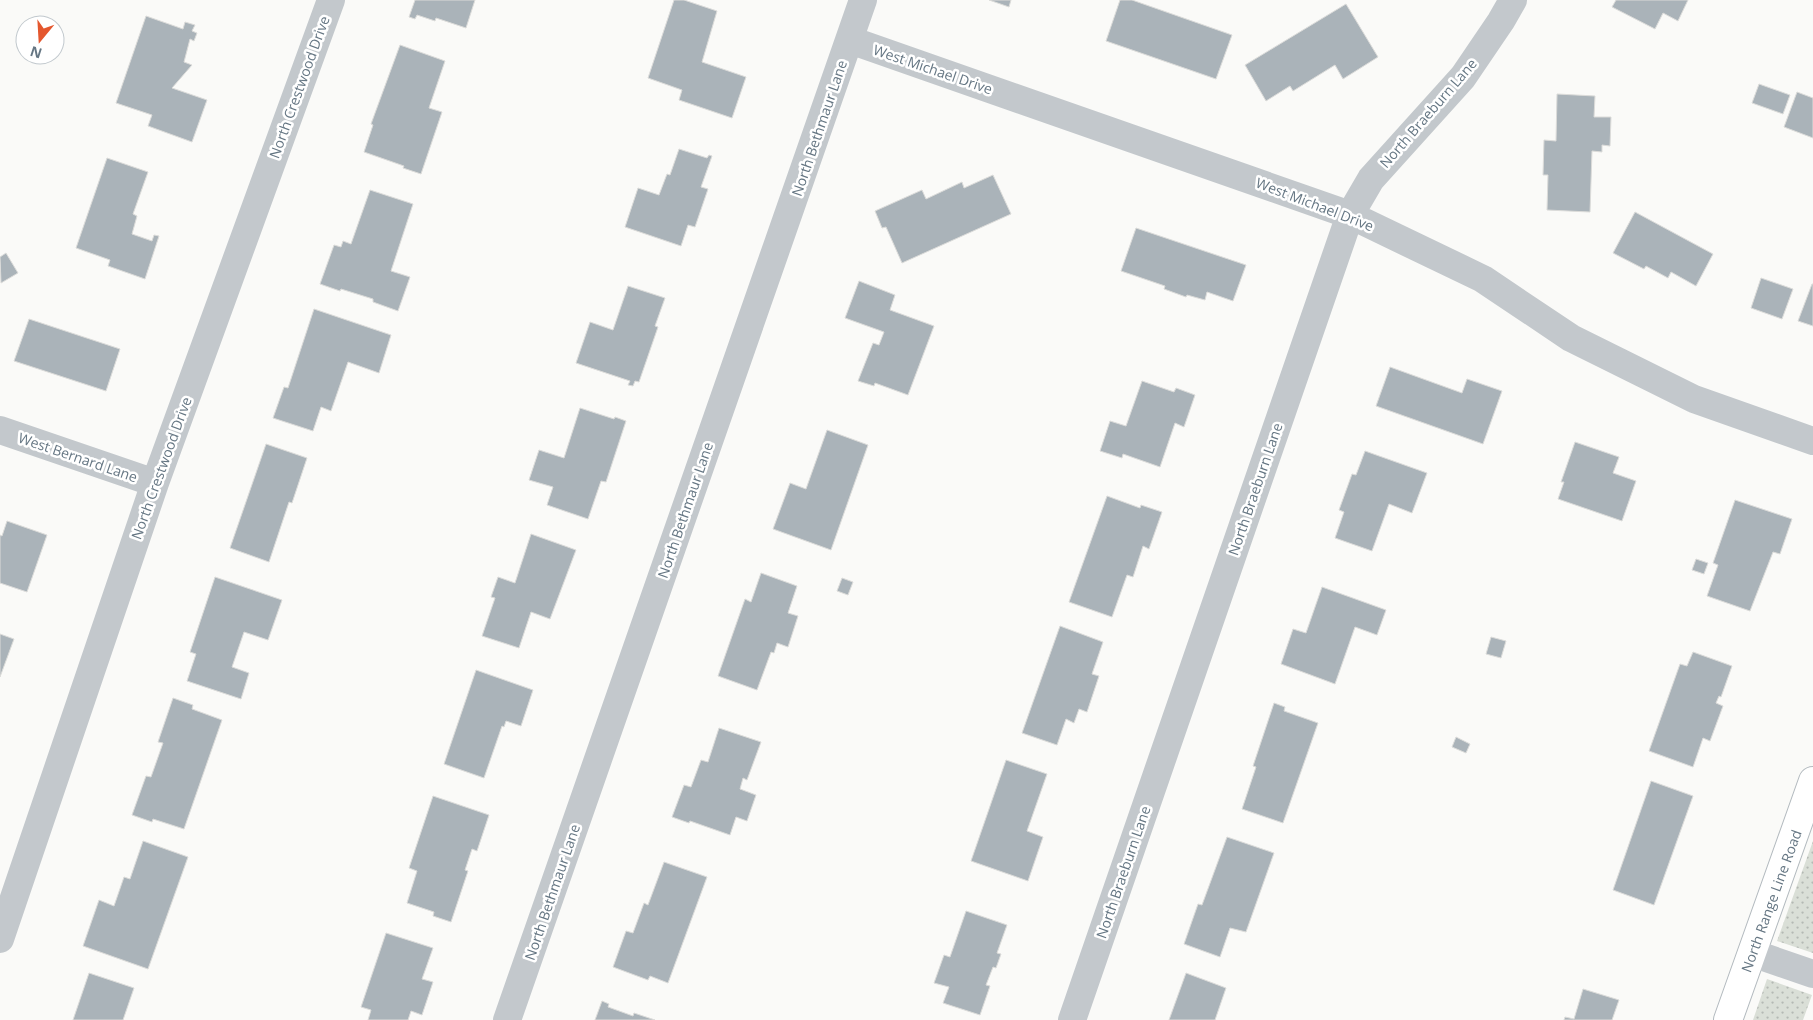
<svg xmlns="http://www.w3.org/2000/svg" width="1813" height="1020" font-family="'Open Sans',sans-serif">
	<style>
		.grass { fill: url(#grass-dots) }
		.building { fill: #aab3b9; stroke: #dcdcda }
		.lines { fill: none; stroke-linecap: round; stroke-linejoin: round }
		.secondary-casing { stroke: #b3babf; stroke-width: 30 }
		.street { stroke: #c3c8cc; stroke-width: 28 }
		.secondary { stroke: #fff; stroke-width: 28 }
		.labels { text-anchor: middle; dominant-baseline: central; stroke-width: 5; stroke-linejoin: round; paint-order: stroke }
		.street-label { font-size: 14px; fill: #657683; stroke: #fff }
	</style>
	<defs>
		<pattern id="grass-dots" width="8" height="8" patternUnits="userSpaceOnUse" patternTransform="scale(1.25)"><rect width="8" height="8" fill="#dadfd7"/><path d="M2 2h.1M6 6h.1" fill="none" stroke="#b4b9b4" stroke-width="1.8" stroke-linecap="round"/></pattern>
	</defs>
	<rect width="100%" height="100%" fill="#fafaf8"/>
	<path class="grass" d="M1813 841V953L1777 941Z
		M1767 979 1812 995 1803 1020H1753Z"/>
	<path class="building" d="M415 0H475L466 28 436 18 435 21 417 15 415 19 409 17Z
		M674 0H684L717 11 702 62 746 77 732 118 679 100 682 90 648 78Z
		M989 0H1011L1009 7Z
		M1120 0H1132L1232 35 1216 79 1106 41Z
		M1616 0H1688L1678 21 1663 13 1655 29 1612 7Z
		M1346 4 1378 57 1343 79 1335 65 1293 91 1290 86 1266 101 1245 65Z
		M146 16 183 29 185 22 195 25 192 31 197 33 194 41 190 39 184 62 192 65 172 88 207 100 192 142 148 126 152 115 116 103Z
		M400 45 445 61 429 108 442 112 421 174 403 168 404 166 364 152 373 125 371 124Z
		M1759 84 1790 95 1783 114 1752 103Z
		M1797 92 1813 98V138L1784 127Z
		M1557 94 1595 96 1594 117H1611L1610 146 1602 145V152L1592 151 1590 212 1547 210 1548 175H1543L1544 140 1556 141Z
		M679 149 707 158 709 155 712 156 701 187 708 189 695 227 688 225 681 246 625 227 638 188 659 195 667 174 670 175Z
		M107 158 148 172 133 214 137 216 132 234 152 241 154 235 159 236 145 279 108 266 110 260 76 248Z
		M993 175 1011 214 902 263 886 227 882 228 875 211 922 190 926 199 962 182 964 188Z
		M370 190 413 204 391 271 410 277 398 311 373 302V299L341 289 340 291 320 284 334 245 341 247 343 241 351 244Z
		M1635 212 1713 254 1696 286 1671 272 1668 278 1646 266 1644 269 1613 253Z
		M1136 228 1246 265 1233 301 1207 292 1205 300 1187 295 1186 297 1164 289 1165 286 1121 271Z
		M6 253 18 273 1 283 0 257Z
		M1761 278 1793 289 1782 319 1751 308Z
		M859 281 895 295 890 310 934 326 908 395 875 383 874 386 858 381 873 343 879 345 884 332 845 318Z
		M1812 284H1813V326L1798 321Z
		M628 286 665 298 655 326 658 327 639 382 635 381 633 386 628 385 630 381 576 363 590 322 613 330Z
		M314 309 391 335 379 373 348 362 331 411 321 407 313 431 273 418 284 387 288 388Z
		M29 319 120 349 106 391 14 361Z
		M1390 367 1462 393 1467 379 1502 391 1483 444 1376 406Z
		M1142 381 1174 392 1176 388 1195 395 1184 427 1175 423 1160 467 1123 454 1122 458 1100 451 1110 421 1126 426Z
		M580 408 614 419 615 417 626 421 606 482 601 481 588 519 547 505 553 487 529 480 539 450 564 458Z
		M827 430 868 445 831 550 773 529 790 483 806 489Z
		M1575 442 1619 457 1613 473 1636 481 1622 521 1558 499 1564 482H1561Z
		M266 444 307 458 292 503 289 502 269 562 230 548Z
		M1365 451 1427 473 1412 513 1389 504 1372 551 1335 538 1344 512 1339 510 1352 474 1356 475Z
		M1107 496 1140 508 1141 505 1162 512 1149 549 1143 546 1133 577 1127 575 1112 617 1069 602Z
		M1735 500 1792 519 1780 554 1773 552 1750 611 1707 596 1718 565 1713 563Z
		M7 521 47 535 27 592 0 583V535L2 536Z
		M531 534 576 550 550 619 531 612 519 648 482 636 495 598 491 597 498 577 515 583Z
		M1696 559 1708 563 1704 574 1692 570Z
		M761 573 797 586 788 613 798 616 788 647 777 643 774 653 771 652 757 690 718 676 745 599 751 602Z
		M215 577 282 600 268 640 244 632 232 667 249 673 241 699 187 681 196 654 190 652Z
		M842 578 853 582 848 595 837 591Z
		M1322 587 1386 610 1377 635 1355 627 1335 684 1281 664 1293 629 1306 633Z
		M1060 626 1103 642 1092 674 1099 676 1087 712 1079 709 1074 723 1066 719 1057 745 1022 733Z
		M0 634 14 639 0 677Z
		M1491 637 1506 641 1501 658 1486 654Z
		M1693 652 1732 666 1721 697 1719 696 1716 703 1723 706 1710 741 1703 738 1693 767 1649 751 1680 664 1687 666Z
		M476 670 533 690 521 726 506 721 504 727 502 726 484 778 444 764Z
		M173 698 193 705 192 709 222 720 184 829 153 819 152 822 132 815 146 776 151 777 163 743 158 742Z
		M1274 703 1285 707 1284 711 1318 723 1283 823 1242 809 1256 767 1253 766Z
		M719 728 761 742 747 780 743 778 740 789 756 795 747 821 736 817 730 835 690 821 689 823 672 817 684 785 691 787 701 760 708 762Z
		M1456 737 1470 744 1466 753 1452 747Z
		M1006 760 1047 774 1027 831 1043 837 1028 881 971 861Z
		M1651 781 1693 796 1654 905 1613 890Z
		M433 796 489 815 477 851 472 849 465 870 468 871 451 922 433 916 434 912 407 903 417 871 409 868Z
		M1227 837 1274 853 1246 932 1230 928 1220 957 1184 944 1198 904 1202 905Z
		M143 841 188 857 148 969 83 946 99 900 114 906 124 877 130 879Z
		M664 862 707 877 668 983 650 976 648 980 613 967 626 931 633 933 644 903 648 905Z
		M966 911 1007 925 997 953 1001 954 996 968 993 967 986 985 990 986 980 1015 943 1003 949 987 934 983 944 955 950 957Z
		M386 933 433 948 422 979 433 982 422 1015 411 1011 408 1020H368L371 1010 361 1007Z
		M89 973 134 988 123 1020H73Z
		M1186 973 1226 988 1215 1020H1169Z
		M1583 989 1619 1000 1612 1020H1564L1565 1017 1574 1019Z
		M602 1001 609 1004 608 1007 633 1016 634 1013 655 1020H595Z"/>
	<g class="lines">
		<defs>
			<path id="secondary" d="M1728 1020 1813 781"/>
		</defs>
		<use href="#secondary" class="secondary-casing"/>
		<path class="street" d="M850 40 1350 215 1483 279 1571 338 1694 399 1813 441
			M0 430 155 483
			M0 939 155 483 331 0
			M1752 953 1813 974
			M507 1020 863 0
			M1072 1020 1350 215 1371 179 1463 77 1501 21 1513 0"/>
		<use href="#secondary" class="secondary"/>
	</g>
	<g class="labels">
		<g class="street-label">
			<text transform="translate(933 69) rotate(19)">West Michael Drive</text>
			<text transform="translate(299 87) rotate(-70)">North Crestwood Drive</text>
			<text transform="translate(1428 113) rotate(-49)">North Braeburn Lane</text>
			<text transform="translate(819 128) rotate(-71)">North Bethmaur Lane</text>
			<text transform="translate(1315 204) rotate(21)">West Michael Drive</text>
			<text transform="translate(78 457) rotate(19)">West Bernard Lane</text>
			<text transform="translate(161 468) rotate(-70)">North Crestwood Drive</text>
			<text transform="translate(1255 489) rotate(-71)">North Braeburn Lane</text>
			<text transform="translate(685 510) rotate(-71)">North Bethmaur Lane</text>
			<text transform="translate(1123 872) rotate(-71)">North Braeburn Lane</text>
			<text transform="translate(552 892) rotate(-71)">North Bethmaur Lane</text>
			<text transform="translate(1771 901) rotate(-70)">North Range Line Road</text>
		</g>
	</g>
	<g transform="translate(40 40) rotate(198)"><circle r="24" fill="#ffffff" stroke="#c1c8cd"/>
	<path d="M0-4L9 19L0 12L-9 19Z" fill="#e4572e"/>
	<text y="-8" font-size="14" font-weight="bold" text-anchor="middle" fill="#657683">N</text>
	</g>
</svg>
